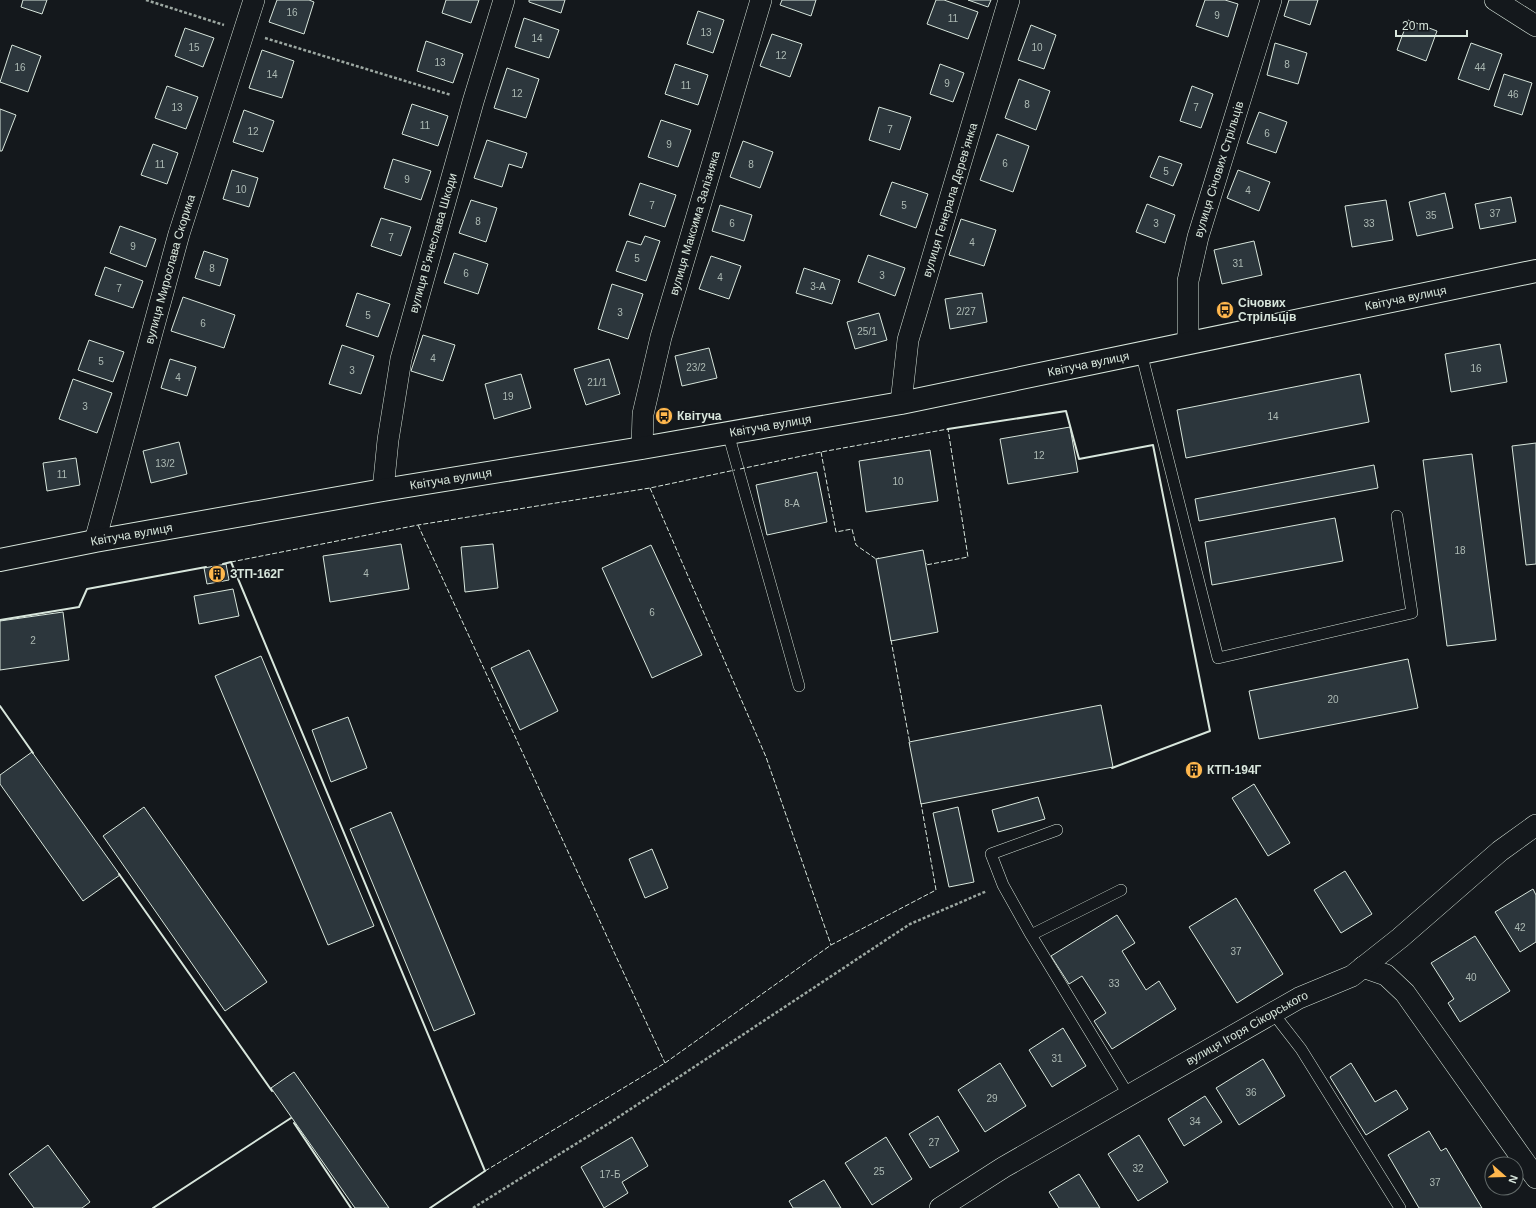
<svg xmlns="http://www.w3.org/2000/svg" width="1536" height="1208" font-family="Arial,sans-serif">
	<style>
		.building { fill: #2c363c; stroke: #d8e6dc }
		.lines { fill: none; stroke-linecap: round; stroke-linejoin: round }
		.service-casing { stroke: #d8e6dc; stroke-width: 12 }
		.minor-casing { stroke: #d8e6dc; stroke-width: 22 }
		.tertiary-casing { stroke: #d8e6dc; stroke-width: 24 }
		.path { stroke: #9da8a2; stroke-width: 2.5; stroke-dasharray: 3 2; stroke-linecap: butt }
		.service { stroke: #14181c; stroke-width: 11 }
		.minor { stroke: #14181c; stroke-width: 21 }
		.tertiary { stroke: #14181c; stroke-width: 22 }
		.fence { stroke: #d8e6dc; stroke-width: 1; stroke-dasharray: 5 2; stroke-linecap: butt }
		.wall { stroke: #d8e6dc; stroke-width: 2 }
		.labels { text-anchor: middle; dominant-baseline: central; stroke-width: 3; stroke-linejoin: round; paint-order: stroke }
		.number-label { font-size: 10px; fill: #adbab4 }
		.street-label { font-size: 12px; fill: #d8e6dc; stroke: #14181c }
		.poi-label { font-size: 12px; font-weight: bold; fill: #d8e6dc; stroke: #14181c; text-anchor: start }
	</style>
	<rect width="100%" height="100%" fill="#14181c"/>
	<path class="building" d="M23 0H47L42 14 21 7Z
		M277 0H309L314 2 304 34 269 22Z
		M446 0H479L471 23 442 13Z
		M529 0H565L561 13 529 2Z
		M782 0H816L811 16 780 5Z
		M936 0H944L978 12 968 39 927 24Z
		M968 0H991L988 7Z
		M1205 0H1225L1238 4 1228 37 1196 26Z
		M1289 0H1318L1310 25 1284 16Z
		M698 11 724 20 713 53 687 44Z
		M524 18 559 30 549 58 515 47Z
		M1408 20 1437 31 1426 61 1397 50Z
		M1031 25 1056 35 1044 69 1018 60Z
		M185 28 214 38 203 67 175 56Z
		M772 34 802 44 790 77 760 66Z
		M426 41 463 54 453 83 417 71Z
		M1275 43 1307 53 1298 84 1267 75Z
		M1471 43 1502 54 1489 90 1458 79Z
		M12 45 41 56 28 92 0 82Z
		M262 50 294 61 282 98 249 88Z
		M675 64 708 75 698 105 665 94Z
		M940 64 964 73 953 102 930 94Z
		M507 68 539 79 526 118 494 108Z
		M1504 74 1532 83 1522 115 1494 106Z
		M1019 79 1050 91 1036 130 1005 118Z
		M167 86 198 97 186 129 155 118Z
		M1192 86 1213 94 1201 128 1180 121Z
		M412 104 448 116 438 146 402 134Z
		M879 107 911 117 900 150 869 140Z
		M0 109 16 115 2 151H0Z
		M244 110 274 121 263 152 233 142Z
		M1259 112 1287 122 1276 153 1247 143Z
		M661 120 691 130 678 167 648 157Z
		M997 134 1029 146 1013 192 980 180Z
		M487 140 527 153 522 168 509 164 502 187 474 178Z
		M743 141 773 152 760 188 730 177Z
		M153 144 178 153 167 184 141 175Z
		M1159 156 1182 164 1173 186 1150 177Z
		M393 159 431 171 421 200 384 188Z
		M232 170 258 178 249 207 223 199Z
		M1238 170 1270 182 1259 211 1227 198Z
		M892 182 928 194 916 228 880 215Z
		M640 183 676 195 665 227 629 215Z
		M1445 193 1453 228 1417 236 1409 202Z
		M1511 197 1516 222 1480 229 1475 204Z
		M471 200 497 208 486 242 459 233Z
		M1386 200 1393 240 1352 247 1345 206Z
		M1147 204 1175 215 1165 243 1136 232Z
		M720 205 752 215 744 241 712 231Z
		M381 218 411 227 401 256 371 246Z
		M961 219 996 230 984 266 949 255Z
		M120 226 156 239 146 267 110 253Z
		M645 236 660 241 646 281 616 271 627 241 641 245Z
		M1254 241 1262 275 1222 284 1214 250Z
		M204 251 228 259 220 286 195 278Z
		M454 253 488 264 478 294 444 283Z
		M868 255 905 268 895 296 858 282Z
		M711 256 741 266 729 299 699 289Z
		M105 267 143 281 133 308 95 295Z
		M804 268 840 280 832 304 796 293Z
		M612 284 643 294 628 339 598 329Z
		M357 293 390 304 378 337 346 326Z
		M982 293 987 322 950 329 945 299Z
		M183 297 235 315 224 348 171 331Z
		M879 313 887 340 855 349 847 322Z
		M423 335 455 345 443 381 411 371Z
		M89 340 124 352 113 382 78 370Z
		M1500 344 1507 382 1451 392 1445 354Z
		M342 345 374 356 361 394 329 384Z
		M709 348 717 378 682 386 675 356Z
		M170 359 196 367 187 396 161 388Z
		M609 359 620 394 586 405 574 369Z
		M521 374 531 408 494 419 485 384Z
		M1360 374 1369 422 1186 458 1177 410Z
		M73 379 112 393 97 433 59 419Z
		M1070 427 1078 472 1008 484 1000 439Z
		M179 442 187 474 151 483 143 451Z
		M1536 443V564L1526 565 1512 446Z
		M930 450 938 501 866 512 859 461Z
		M1472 454 1496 640 1447 646 1423 460Z
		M76 458 80 485 47 491 43 463Z
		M1374 465 1378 488 1199 521 1195 499Z
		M817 472 827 522 767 535 756 485Z
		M1335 518 1343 561 1212 585 1205 542Z
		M401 544 409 589 330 602 323 556Z
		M493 544 498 588 465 592 461 547Z
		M651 545 702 655 652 678 602 568Z
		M923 550 938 632 891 641 876 559Z
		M226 564 229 580 207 584 204 568Z
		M233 589 239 616 199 624 194 596Z
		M63 612 69 660 0 670V621Z
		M529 650 558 711 520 730 491 668Z
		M261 656 374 926 328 945 215 676Z
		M1408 659 1418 708 1259 739 1249 691Z
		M1101 705 1113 767 921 804 909 742Z
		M348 717 367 768 331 782 312 730Z
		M32 752 120 875 83 901 0 784V775Z
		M1196 764 1200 773 1193 776 1189 766Z
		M1254 784 1290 843 1268 856 1232 798Z
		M1038 797 1045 819 998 832 992 810Z
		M144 807 267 982 225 1011 103 836Z
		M958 807 974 882 949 887 933 813Z
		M391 812 475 1014 434 1031 350 829Z
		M652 849 668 888 645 898 629 859Z
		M1345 871 1372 914 1341 933 1314 890Z
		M1533 889 1536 895V942L1520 952 1495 912Z
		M1236 898 1283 974 1237 1003 1189 927Z
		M1117 915 1135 943 1122 951 1146 990 1159 981 1176 1009 1112 1049 1094 1021 1106 1013 1082 976 1069 984 1051 956Z
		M1475 936 1510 991 1460 1022 1448 1003 1454 999 1431 963Z
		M1063 1028 1086 1066 1052 1087 1029 1050Z
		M1263 1059 1285 1096 1239 1125 1216 1088Z
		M1000 1063 1026 1106 985 1132 958 1090Z
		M1351 1063 1375 1102 1396 1090 1408 1109 1366 1135 1330 1077Z
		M294 1072 389 1208H355L271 1088Z
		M1205 1096 1222 1122 1184 1146 1168 1119Z
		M938 1116 959 1151 930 1168 909 1134Z
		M1429 1131 1441 1151 1446 1148 1482 1208H1419L1388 1155Z
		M1139 1135 1168 1182 1138 1201 1108 1154Z
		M632 1137 648 1166 622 1182 628 1193 604 1208 581 1167Z
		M886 1137 912 1179 872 1205 845 1163Z
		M48 1145 90 1202 82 1208H34L9 1174Z
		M1079 1174 1100 1208H1059L1049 1192Z
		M824 1180 841 1208H793L789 1201Z"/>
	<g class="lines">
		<defs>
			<path id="service" d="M1141 352 1218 658 1412 613 1397 516
				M728 433 799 686
				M1057 830 991 854 1003 885 1031 935 1129 1096
				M1031 935 1121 890
				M1273 1013 1301 1049 1400 1208"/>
			<g id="minor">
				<path d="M1495 0 1536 26"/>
				<path id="s1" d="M1188 342V281L1198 237 1271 0"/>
				<path d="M901 403 908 340 1009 0"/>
				<path id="s2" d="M642 448 643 414 661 337 761 0"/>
				<path d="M383 490 388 440 401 359 473 102 504 0"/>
				<path id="s3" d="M95 541 179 234 254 0"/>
				<path d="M1363 967 1386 975 1405 993 1536 1178"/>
				<path id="s4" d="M940 1208 1004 1167 1299 998 1352 976 1400 938 1500 851 1536 825"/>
			</g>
			<g id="tertiary">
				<path id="s5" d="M0 560 95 541 383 490 642 448 901 403 1536 271"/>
			</g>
		</defs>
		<use href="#service" class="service-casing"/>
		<use href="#minor" class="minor-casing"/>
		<use href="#tertiary" class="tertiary-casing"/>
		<path class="path" d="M146 0 224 25
			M265 38 451 95
			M473 1208 611 1122 910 924 987 891"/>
		<use href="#service" class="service"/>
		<use href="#minor" class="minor"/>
		<use href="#tertiary" class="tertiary"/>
		<path class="fence" d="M821 452 836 532 852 529 856 545 876 559 879 558
			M740 469 821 452 948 429 968 557 926 565V563
			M650 488 766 757 831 945
			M418 525 665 1063
			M231 562 418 525 650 488 735 470
			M891 640 910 744
			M485 1171 665 1063 831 945 936 890 921 803"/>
		<path class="wall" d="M948 429 1066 411 1079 459 1153 445 1210 731 1112 768
			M223 564 231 562 485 1171 430 1208
			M0 620 79 607 87 589 206 567
			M0 706 33 753
			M119 874 272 1091
			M294 1123 351 1208
			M153 1208 291 1118"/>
	</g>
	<defs>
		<symbol id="bus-disc" viewBox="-11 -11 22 22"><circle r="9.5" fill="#ffb74d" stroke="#14181c"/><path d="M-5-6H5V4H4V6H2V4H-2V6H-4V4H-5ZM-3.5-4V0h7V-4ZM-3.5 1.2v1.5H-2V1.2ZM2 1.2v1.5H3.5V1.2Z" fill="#111"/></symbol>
		<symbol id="building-disc" viewBox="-11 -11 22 22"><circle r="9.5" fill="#ffb74d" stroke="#14181c"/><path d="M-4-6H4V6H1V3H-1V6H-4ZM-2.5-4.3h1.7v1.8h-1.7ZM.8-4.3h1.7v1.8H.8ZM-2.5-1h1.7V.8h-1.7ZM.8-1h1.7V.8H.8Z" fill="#111"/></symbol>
	</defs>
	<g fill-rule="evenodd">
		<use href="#bus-disc" x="1215" y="300" width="20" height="20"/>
		<use href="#bus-disc" x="654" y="406" width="20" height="20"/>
		<use href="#building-disc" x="207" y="564" width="20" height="20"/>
		<use href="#building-disc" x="1184" y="760" width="20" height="20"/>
	</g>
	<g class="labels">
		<g class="number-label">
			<text x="292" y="12">16</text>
			<text x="1217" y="15">9</text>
			<text x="953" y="18">11</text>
			<text x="706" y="32">13</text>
			<text x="537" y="38">14</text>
			<text x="194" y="47">15</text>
			<text x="1037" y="47">10</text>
			<text x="781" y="55">12</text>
			<text x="440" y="62">13</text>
			<text x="1287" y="64">8</text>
			<text x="20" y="67">16</text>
			<text x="1480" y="67">44</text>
			<text x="272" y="74">14</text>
			<text x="947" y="83">9</text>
			<text x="686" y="85">11</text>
			<text x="517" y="93">12</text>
			<text x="1513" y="94">46</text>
			<text x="1027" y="104">8</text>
			<text x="177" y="107">13</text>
			<text x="1196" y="107">7</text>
			<text x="425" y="125">11</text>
			<text x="890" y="129">7</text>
			<text x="253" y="131">12</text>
			<text x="1267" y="133">6</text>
			<text x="669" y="144">9</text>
			<text x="1005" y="163">6</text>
			<text x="160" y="164">11</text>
			<text x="751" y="164">8</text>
			<text x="1166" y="171">5</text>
			<text x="407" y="179">9</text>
			<text x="241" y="189">10</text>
			<text x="1248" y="190">4</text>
			<text x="652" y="205">7</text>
			<text x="904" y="205">5</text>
			<text x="1495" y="213">37</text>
			<text x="1431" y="215">35</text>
			<text x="478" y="221">8</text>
			<text x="732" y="223">6</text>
			<text x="1156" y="223">3</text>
			<text x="1369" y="223">33</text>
			<text x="391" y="237">7</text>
			<text x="972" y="242">4</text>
			<text x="133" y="246">9</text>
			<text x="637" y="258">5</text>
			<text x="1238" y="263">31</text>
			<text x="212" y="268">8</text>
			<text x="466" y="273">6</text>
			<text x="882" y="275">3</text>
			<text x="720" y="277">4</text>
			<text x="818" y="286">3-А</text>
			<text x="119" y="288">7</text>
			<text x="966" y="311">2/27</text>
			<text x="620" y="312">3</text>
			<text x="368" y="315">5</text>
			<text x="203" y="323">6</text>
			<text x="867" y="331">25/1</text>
			<text x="433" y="358">4</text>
			<text x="101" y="361">5</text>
			<text x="696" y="367">23/2</text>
			<text x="1476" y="368">16</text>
			<text x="352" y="370">3</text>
			<text x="178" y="377">4</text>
			<text x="597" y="382">21/1</text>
			<text x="508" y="396">19</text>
			<text x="85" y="406">3</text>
			<text x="1273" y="416">14</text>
			<text x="1039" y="455">12</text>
			<text x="165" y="463">13/2</text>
			<text x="62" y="474">11</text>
			<text x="898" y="481">10</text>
			<text x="792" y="503">8-А</text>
			<text x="1460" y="550">18</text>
			<text x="366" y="573">4</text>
			<text x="652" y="612">6</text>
			<text x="33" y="640">2</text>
			<text x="1333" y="699">20</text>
			<text x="1520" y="927">42</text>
			<text x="1236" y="951">37</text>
			<text x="1471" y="977">40</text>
			<text x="1114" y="983">33</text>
			<text x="1057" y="1058">31</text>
			<text x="1251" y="1092">36</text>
			<text x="992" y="1098">29</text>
			<text x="1195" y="1121">34</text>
			<text x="934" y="1142">27</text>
			<text x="1138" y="1168">32</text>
			<text x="879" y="1171">25</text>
			<text x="610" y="1174">17-Б</text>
			<text x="1435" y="1182">37</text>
		</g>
		<g class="street-label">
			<text stroke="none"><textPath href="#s1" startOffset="177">вулиця Січових Стрільців</textPath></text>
			<text transform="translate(950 200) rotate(-73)">вулиця Генерала Деревʼянка</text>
			<text stroke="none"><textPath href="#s2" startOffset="232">вулиця Максима Залізняка</textPath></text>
			<text transform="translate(433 243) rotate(-74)">вулиця Вʼячеслава Шкоди</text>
			<text stroke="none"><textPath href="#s3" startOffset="282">вулиця Мирослава Скорика</textPath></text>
			<text stroke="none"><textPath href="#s5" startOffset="1430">Квітуча вулиця</textPath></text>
			<text stroke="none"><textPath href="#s5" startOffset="1106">Квітуча вулиця</textPath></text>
			<text stroke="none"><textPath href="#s5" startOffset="782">Квітуча вулиця</textPath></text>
			<text stroke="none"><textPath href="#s5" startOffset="458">Квітуча вулиця</textPath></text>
			<text stroke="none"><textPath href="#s5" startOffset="134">Квітуча вулиця</textPath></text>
			<text stroke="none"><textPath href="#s4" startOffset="356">вулиця Ігоря Сікорського</textPath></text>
		</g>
		<g class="poi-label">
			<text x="1238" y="303">Січових<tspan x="1238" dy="14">Стрільців</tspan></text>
			<text x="677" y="416">Квітуча</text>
			<text x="230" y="574">ЗТП-162Г</text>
			<text x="1207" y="770">КТП-194Г</text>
		</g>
	</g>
	<g transform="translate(1504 1176) rotate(110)"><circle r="19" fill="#14181c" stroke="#626a69"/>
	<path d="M0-3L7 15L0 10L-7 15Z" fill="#ffb74d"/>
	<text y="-6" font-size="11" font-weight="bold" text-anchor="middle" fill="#d8e6dc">N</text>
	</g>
	<path d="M1396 30v6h71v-6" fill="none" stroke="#d8e6dc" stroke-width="2"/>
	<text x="1402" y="30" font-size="12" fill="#d8e6dc" stroke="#14181c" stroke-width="3" paint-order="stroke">20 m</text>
</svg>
